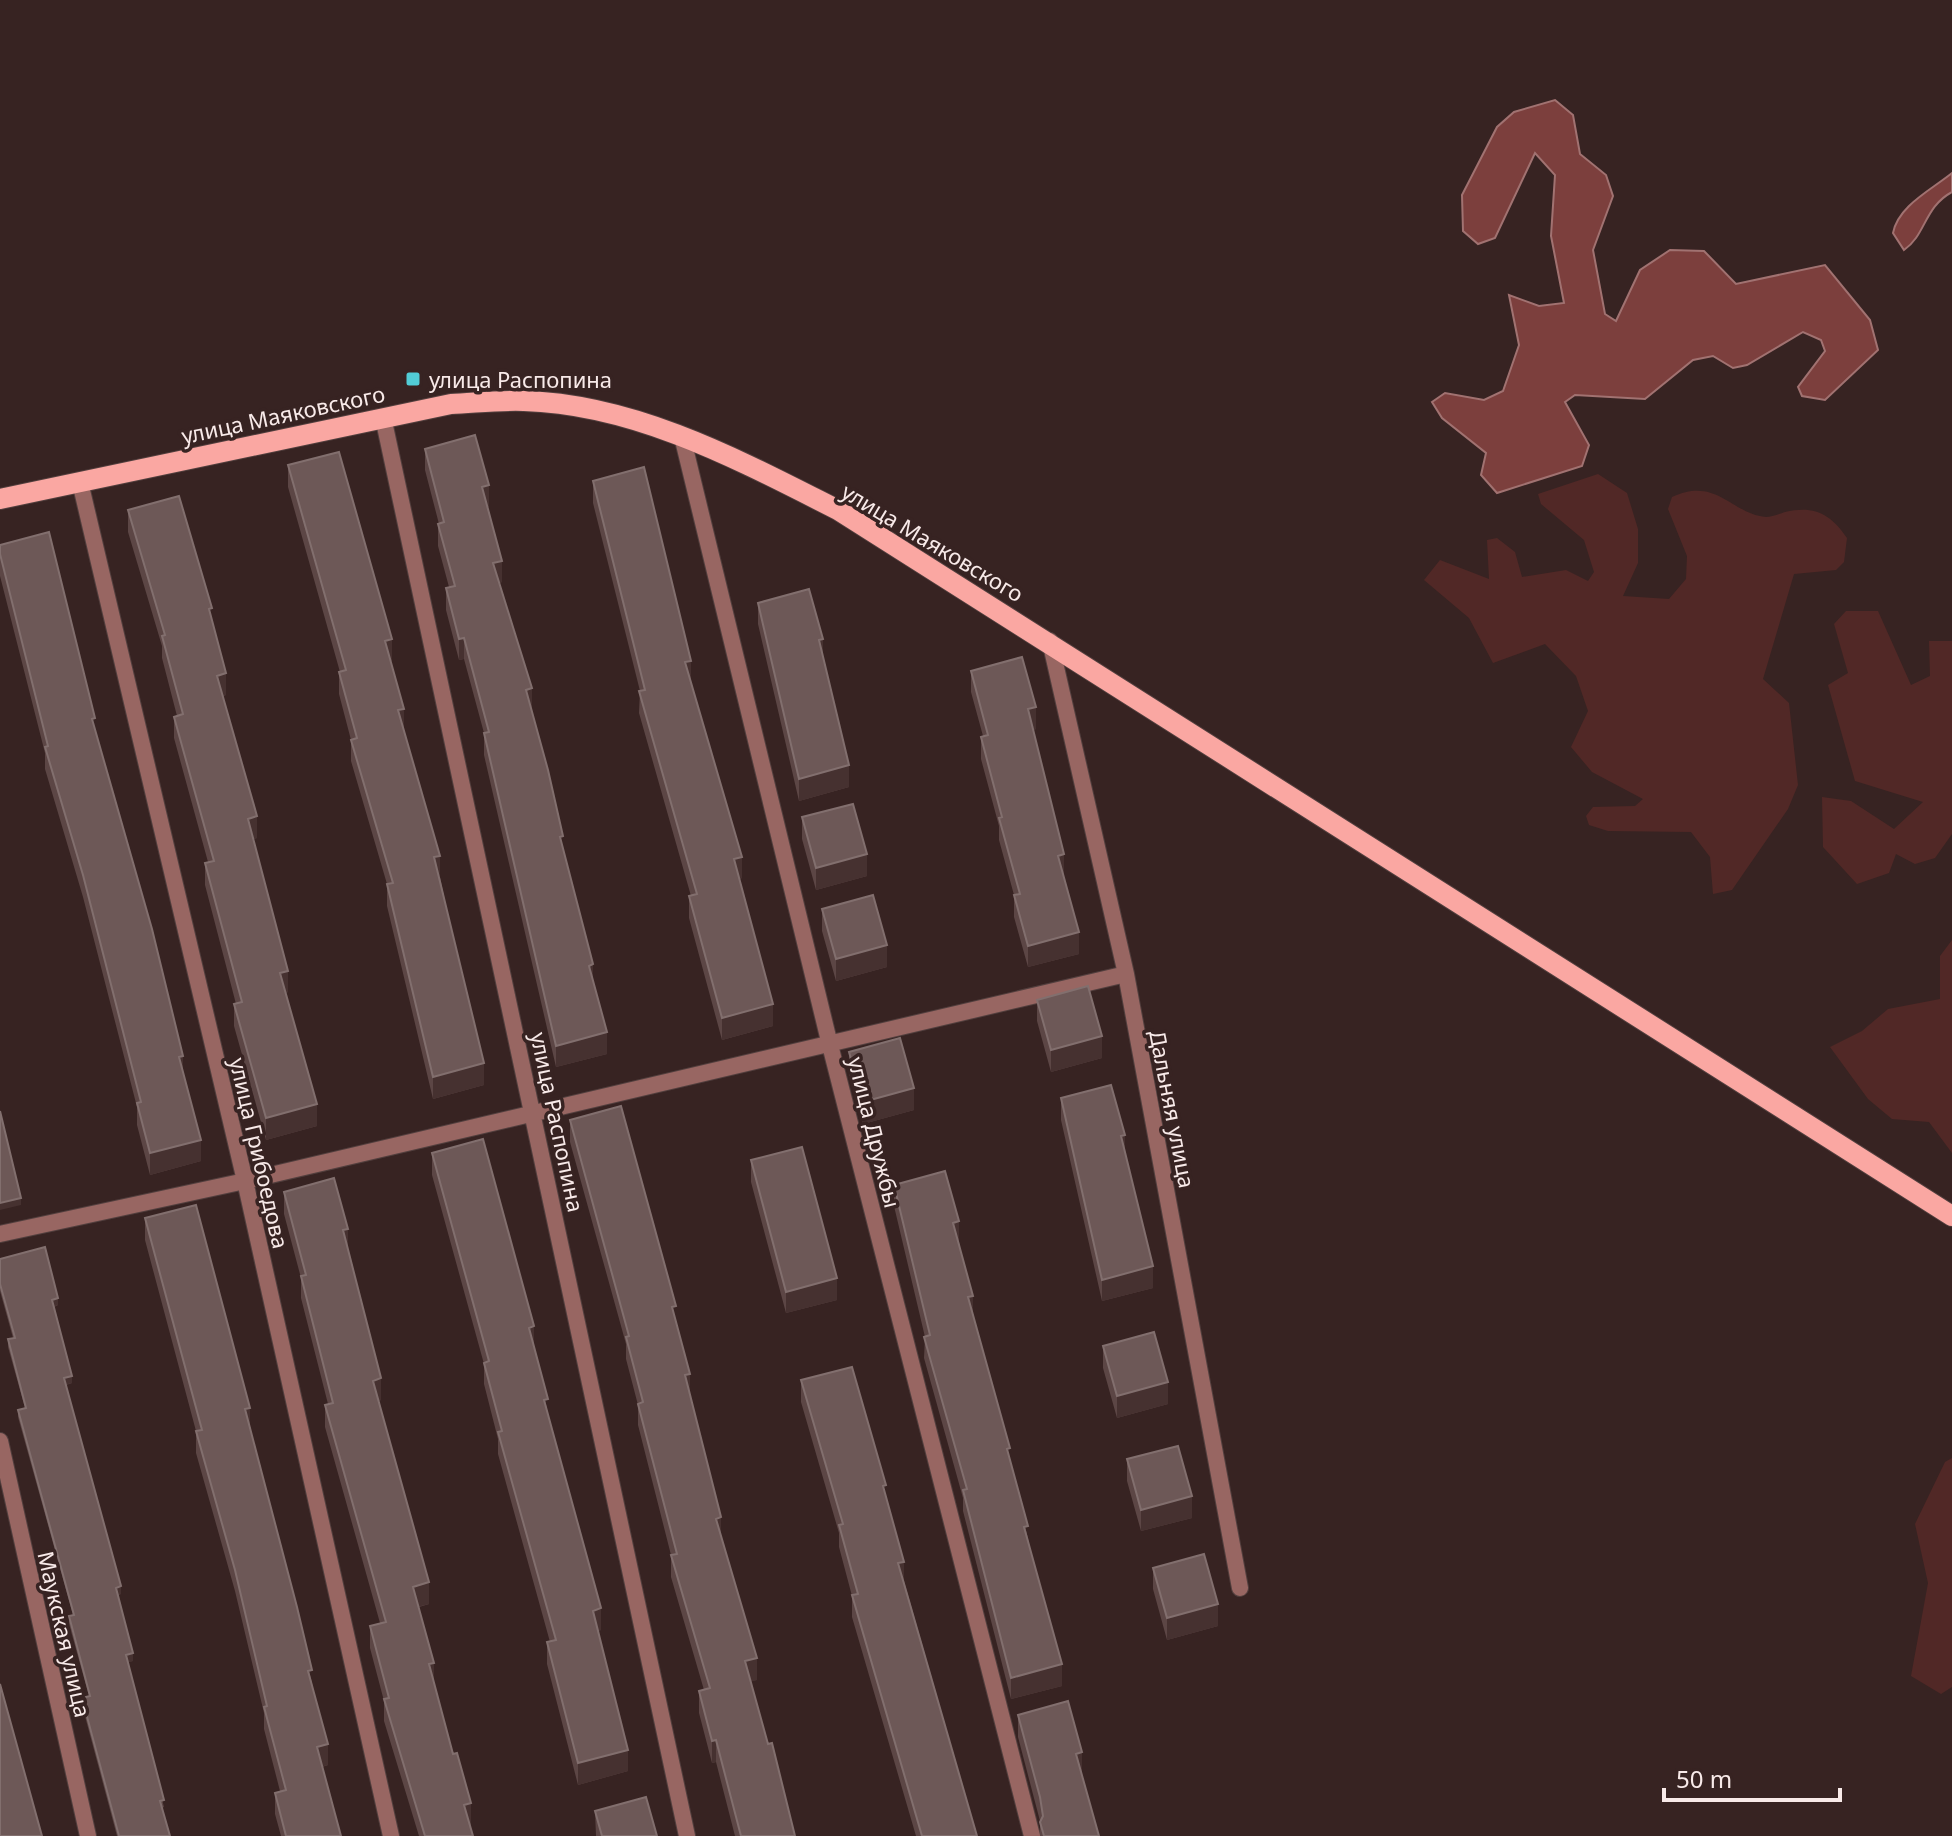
<svg xmlns="http://www.w3.org/2000/svg" width="1952" height="1836" font-family="'Noto Sans',sans-serif">
	<style>
		.green { fill: #512826 }
		.water { fill: #7c3f3d; stroke: #a17271; stroke-width: 2 }
		.lines { fill: none; stroke-linecap: round; stroke-linejoin: round }
		.street-casing { stroke: #523f3e; stroke-width: 18 }
		.primary-casing { stroke: #523f3e; stroke-width: 22 }
		.street { stroke: #986662; stroke-width: 16 }
		.primary { stroke: #faa7a2; stroke-width: 20 }
		.wall { fill: #5c4645 }
		.shaded-wall { fill: #463130 }
		.building { fill: #6d5857; stroke: #826f6e; stroke-width: 2 }
		.poi-dot { fill: #52ccd6; stroke: #372322; stroke-width: 3 }
		.labels { text-anchor: middle; dominant-baseline: central; stroke-width: 7; stroke-linejoin: round; paint-order: stroke }
		.poi-label { font-size: 22px; fill: #f8eae9; stroke: #372322; text-anchor: start }
		.street-label { font-size: 22px; fill: #f8eae9; stroke: #372322 }
	</style>
	<rect width="100%" height="100%" fill="#372322"/>
	<path class="green" d="M1598 474 1627 493 1638 529V563L1623 596 1669 599 1686 579 1687 556 1668 509 1672 497C1717 476 1731 514 1766 517 1771 517 1780 514 1785 512 1814 505 1831 514 1847 538L1844 562 1836 570 1794 574 1763 679 1789 703 1798 785 1788 809 1732 890 1713 894 1710 857 1691 832 1608 831 1589 825 1586 816 1593 807 1635 806 1643 799 1592 772 1571 747 1588 711 1576 676 1545 644 1493 663 1469 618 1424 580 1440 560 1489 579 1487 540 1497 538 1515 552 1522 577 1566 570 1588 581 1594 572 1584 540 1541 504 1538 494Z
		M1846 611H1878L1911 685 1930 676 1929 641H1952V834L1935 858 1915 864 1896 854 1889 873 1857 884 1823 847 1822 797 1851 801 1894 829 1923 802 1855 781 1828 685 1848 673 1834 624Z
		M1952 940V1153L1929 1122 1892 1119 1868 1099 1830 1047 1862 1031 1888 1009 1940 999V956Z
		M1952 1458V1687L1941 1694 1911 1676 1928 1583 1915 1524 1945 1462Z"/>
	<path class="water" d="M1555 100 1573 115 1580 154 1606 175 1613 196 1593 250 1605 314 1616 321 1640 270 1670 250 1704 251 1736 284 1825 265 1870 320 1878 350 1825 400 1802 396 1798 387 1825 351 1821 340 1803 332 1747 365 1733 368 1713 356 1693 360 1645 399 1575 395 1565 402 1589 445 1582 466 1497 493 1481 475 1486 453 1442 418 1432 402 1445 393 1484 400 1503 391 1519 345 1509 295 1539 306 1564 303 1551 236 1555 175 1535 153 1495 238 1478 244 1463 231 1462 195 1497 127 1514 112Z
		M1952 173V192C1924 207 1926 235 1904 250L1893 233C1898 206 1931 190 1952 173Z"/>
	<g class="lines">
		<defs>
			<path id="street" d="M383 417 687 1836
				M682 436 829 1041 1032 1836
				M80 482 245 1181 391 1836
				M1050 641 1126 974 1240 1588
				M0 1234 245 1181 1126 974
				M0 1441 88 1836"/>
			<path id="primary" d="M0 499 451 404C475 403 500 400 524 401 636 404 741 461 838 510L1952 1216"/>
		</defs>
		<use href="#street" class="street-casing"/>
		<use href="#primary" class="primary-casing"/>
		<use href="#street" class="street"/>
		<use href="#primary" class="primary"/>
	</g>
	<path class="wall" d="M425 449 489 507H488L502 582 499 583 532 710 593 983 607 1054 556 1067 484 755V733L464 659 459 660 446 610V588L449 587 438 546V524H439L425 470Z
		M288 465 392 661H391L404 730 440 877 484 1085 433 1099 387 906V884L351 761V740L339 694V672H340L288 487Z
		M593 481 691 682 742 878 739 879 773 1026 722 1040 689 918V896H691L639 713 640 691 593 503Z
		M128 510 212 622 226 695 223 696 257 838 253 839 288 992 285 993 317 1126 266 1140 234 1026V1004H236L205 885V863L208 862 174 738V717L177 716 162 658V646L128 532Z
		M0 545 95 731 183 1072 201 1161 150 1175 137 1125V1107L83 897 45 769V753L0 576Z
		M758 603 823 656 849 787 799 801 758 624Z
		M971 671 1036 729 1033 730 1079 954 1028 967 1014 917V895L999 840V826L981 759V737L983 736 971 692Z
		M802 817 867 876 816 890 802 839Z
		M822 909 887 967 836 981 822 931Z
		M1037 1000 1102 1058 1051 1072 1037 1021Z
		M849 1052 914 1110 863 1124 849 1074Z
		M1061 1098 1153 1288 1102 1301 1061 1120Z
		M570 1120 676 1321 690 1395 721 1536 757 1680 750 1681 795 1836H735L716 1762 712 1763 699 1713V1691L704 1690 671 1577V1555L638 1425V1405L626 1359V1344L570 1142Z
		M432 1153 534 1348 548 1414 601 1630 598 1631 628 1771 578 1785 547 1664V1642H550L498 1454V1439L484 1384V1364L432 1175Z
		M751 1160 837 1300 786 1313 751 1182Z
		M894 1185 959 1242 973 1315 1010 1461 1062 1686 1011 1699 963 1511V1498L924 1358 925 1337 894 1206Z
		M284 1192 348 1250 381 1400 378 1401 429 1604 419 1607 434 1684 473 1836H419L384 1721V1701L370 1648V1626L380 1623 325 1427V1405L328 1404 301 1298V1278L284 1214Z
		M145 1218 250 1430 312 1683 328 1765 322 1767 341 1836H281L275 1814V1793L280 1791 264 1729V1713L235 1591 196 1453V1431L145 1240Z
		M0 1259 58 1305 54 1307 72 1383 66 1385 121 1594 118 1595 133 1661 127 1662 164 1807 162 1808 170 1836H117L82 1705V1698L89 1696 69 1624V1616L73 1615 18 1417V1410L25 1408 8 1347V1339L13 1338 0 1291Z
		M1103 1346 1168 1404 1117 1418 1103 1368Z
		M801 1380 886 1499 904 1581 977 1836H916L852 1617V1596L839 1547V1533L801 1402Z
		M1127 1459 1192 1518 1141 1531 1127 1481Z
		M1153 1568 1218 1626 1167 1640 1153 1589Z
		M1018 1715 1082 1774 1099 1836H1040V1821L1018 1737Z
		M595 1811 657 1836H596Z"/>
	<path class="shaded-wall" d="M489 485V507L482 509V487Z
		M502 561V582L493 585V563Z
		M464 638V659L459 660V639Z
		M392 639V661L385 662V641Z
		M823 639V661L819 640Z
		M691 661V682L685 662Z
		M226 673V695L217 697V676Z
		M532 688V710L526 690Z
		M1036 707V729L1028 731V709Z
		M404 709V730L398 710Z
		M849 765V787L799 801V779Z
		M257 816V838L248 840V819Z
		M867 854V876L816 890V868Z
		M1064 854V876L1058 856Z
		M440 856V877L434 879V857Z
		M742 857V878L734 880V859Z
		M1079 932V954L1028 967V946Z
		M887 945V967L836 981V959Z
		M593 964V986L589 966Z
		M288 971V992L280 994V973Z
		M773 1004V1026L722 1040V1018Z
		M607 1032V1054L556 1067V1046Z
		M1102 1036V1058L1051 1072V1050Z
		M183 1056V1078L179 1057Z
		M484 1063V1085L433 1099V1077Z
		M914 1088V1110L863 1124V1102Z
		M317 1104V1126L266 1140V1118Z
		M1125 1135V1157L1121 1136Z
		M201 1140V1161L150 1175V1153Z
		M21 1198V1205L0 1210V1203Z
		M959 1221V1243L953 1223Z
		M348 1229V1251L343 1230Z
		M1153 1266V1288L1102 1301V1280Z
		M837 1278V1300L786 1313V1292Z
		M973 1296V1318L968 1297Z
		M58 1298V1305L52 1307V1300Z
		M534 1326V1348L529 1328Z
		M690 1374V1395L685 1375Z
		M72 1376V1383L64 1385V1378Z
		M381 1378V1400L373 1402V1381Z
		M1168 1382V1404L1117 1418V1396Z
		M250 1408V1430L245 1409Z
		M1192 1496V1518L1141 1531V1510Z
		M721 1517V1539L716 1519Z
		M904 1562V1584L898 1563Z
		M429 1582V1604L413 1608V1587Z
		M121 1586V1594L116 1595V1588Z
		M1218 1604V1626L1167 1640V1618Z
		M601 1608V1630L593 1632V1611Z
		M133 1653V1661L126 1663V1655Z
		M757 1658V1680L745 1683V1661Z
		M434 1663V1685L429 1664Z
		M1062 1664V1686L1011 1699V1678Z
		M716 1740V1762L712 1763V1741Z
		M328 1744V1765L317 1768V1747Z
		M628 1750V1771L578 1785V1763Z
		M1082 1752V1774L1076 1775V1754Z
		M471 1803V1825L464 1827V1805Z"/>
	<path class="building" d="M475 435 489 485 482 487 502 561 493 563 532 688 526 690 548 770 563 836 560 837 593 964 589 966 607 1032 556 1046 484 733 489 732 464 638 459 639 446 588 455 586 438 524 444 522 425 449Z
		M339 452 392 639 385 641 404 709 398 710 440 856 434 857 484 1063 433 1077 387 884 393 883 351 740 357 738 339 672 346 670 288 465Z
		M644 467 691 661 685 662 742 857 734 859 773 1004 722 1018 689 896 697 894 639 691 645 690 593 481Z
		M179 496 212 608 209 609 226 673 217 676 257 816 248 819 288 971 280 973 317 1104 266 1118 234 1004 242 1002 205 863 214 861 174 717 183 714 162 636 165 635 128 510Z
		M49 532 95 718 92 719 152 929 183 1056 179 1057 201 1140 150 1153 137 1103 141 1102 83 875 45 747 48 746 0 554V545Z
		M809 589 823 639 819 640 849 765 799 779 758 603Z
		M1022 657 1036 707 1028 709 1064 854 1058 856 1079 932 1028 946 1014 895 1020 894 999 818 1002 817 981 737 988 735 971 671Z
		M853 804 867 854 816 868 802 817Z
		M873 895 887 945 836 959 822 909Z
		M1088 986 1102 1036 1051 1050 1037 1000Z
		M900 1038 914 1088 863 1102 849 1052Z
		M1111 1085 1125 1135 1121 1136 1153 1266 1102 1280 1061 1098Z
		M621 1106 676 1306 672 1307 690 1374 685 1375 721 1517 716 1519 757 1658 745 1661 768 1744 772 1743 795 1836H741L716 1740 712 1741 699 1691 710 1688 671 1555 677 1554 638 1404 643 1402 626 1337 629 1336 570 1120Z
		M0 1111 21 1198 0 1203Z
		M483 1139 534 1326 529 1328 548 1399 544 1400 601 1608 593 1611 628 1750 578 1763 547 1642 556 1640 498 1432 502 1431 484 1363 489 1361 432 1153Z
		M802 1147 837 1278 786 1292 751 1160Z
		M945 1171 959 1221 953 1223 973 1296 968 1297 1010 1448 1007 1449 1028 1526 1024 1527 1062 1664 1011 1678 963 1490 967 1489 924 1337 930 1335 894 1185Z
		M334 1178 348 1229 343 1230 381 1378 373 1381 429 1582 413 1587 434 1663 429 1664 453 1754 457 1753 471 1803 464 1805 473 1836H425L384 1699 389 1698 370 1626 386 1622 325 1405 333 1403 301 1276 306 1275 284 1192Z
		M196 1205 250 1408 245 1409 297 1607 312 1670 308 1671 328 1744 317 1747 341 1836H286L275 1793 286 1790 264 1707 267 1706 235 1570 196 1431 202 1430 145 1218Z
		M45 1247 58 1298 52 1300 72 1376 64 1378 121 1586 116 1588 133 1653 126 1655 164 1800 160 1801 170 1836H119L82 1698 90 1696 69 1616 74 1615 18 1410 26 1408 8 1339 15 1338 0 1284V1259Z
		M1154 1332 1168 1382 1117 1396 1103 1346Z
		M852 1367 886 1485 883 1486 904 1562 898 1563 977 1836H922L852 1595 858 1594 839 1525 843 1524 801 1380Z
		M1178 1446 1192 1496 1141 1510 1127 1459Z
		M1204 1554 1218 1604 1167 1618 1153 1568Z
		M0 1684 42 1836H0Z
		M1068 1701 1082 1752 1076 1754 1099 1836H1044L1040 1822 1043 1816 1040 1797 1018 1715Z
		M646 1797 657 1836H602L595 1811Z"/>
	<rect class="poi-dot" x="405" y="371" width="16" height="16" rx="4"/>
	<g class="labels">
		<g class="poi-label">
			<text x="429" y="379">улица Распопина</text>
		</g>
		<g class="street-label">
			<text transform="translate(283 414) rotate(-12)">улица Маяковского</text>
			<text transform="translate(933 542) rotate(31)">улица Маяковского</text>
			<text transform="translate(1173 1109) rotate(79)">Дальняя улица</text>
			<text transform="translate(558 1122) rotate(78)">улица Распопина</text>
			<text transform="translate(875 1132) rotate(76)">улица Дружбы</text>
			<text transform="translate(260 1153) rotate(77)">улица Грибоедова</text>
			<text transform="translate(65 1634) rotate(77)">Маукская улица</text>
		</g>
	</g>
	<path d="M1664 1788v12h176v-12" fill="none" stroke="#f8eae9" stroke-width="4"/>
	<text x="1676" y="1788" font-size="24" fill="#f8eae9" stroke="#372322" stroke-width="6" paint-order="stroke">50 m</text>
</svg>
